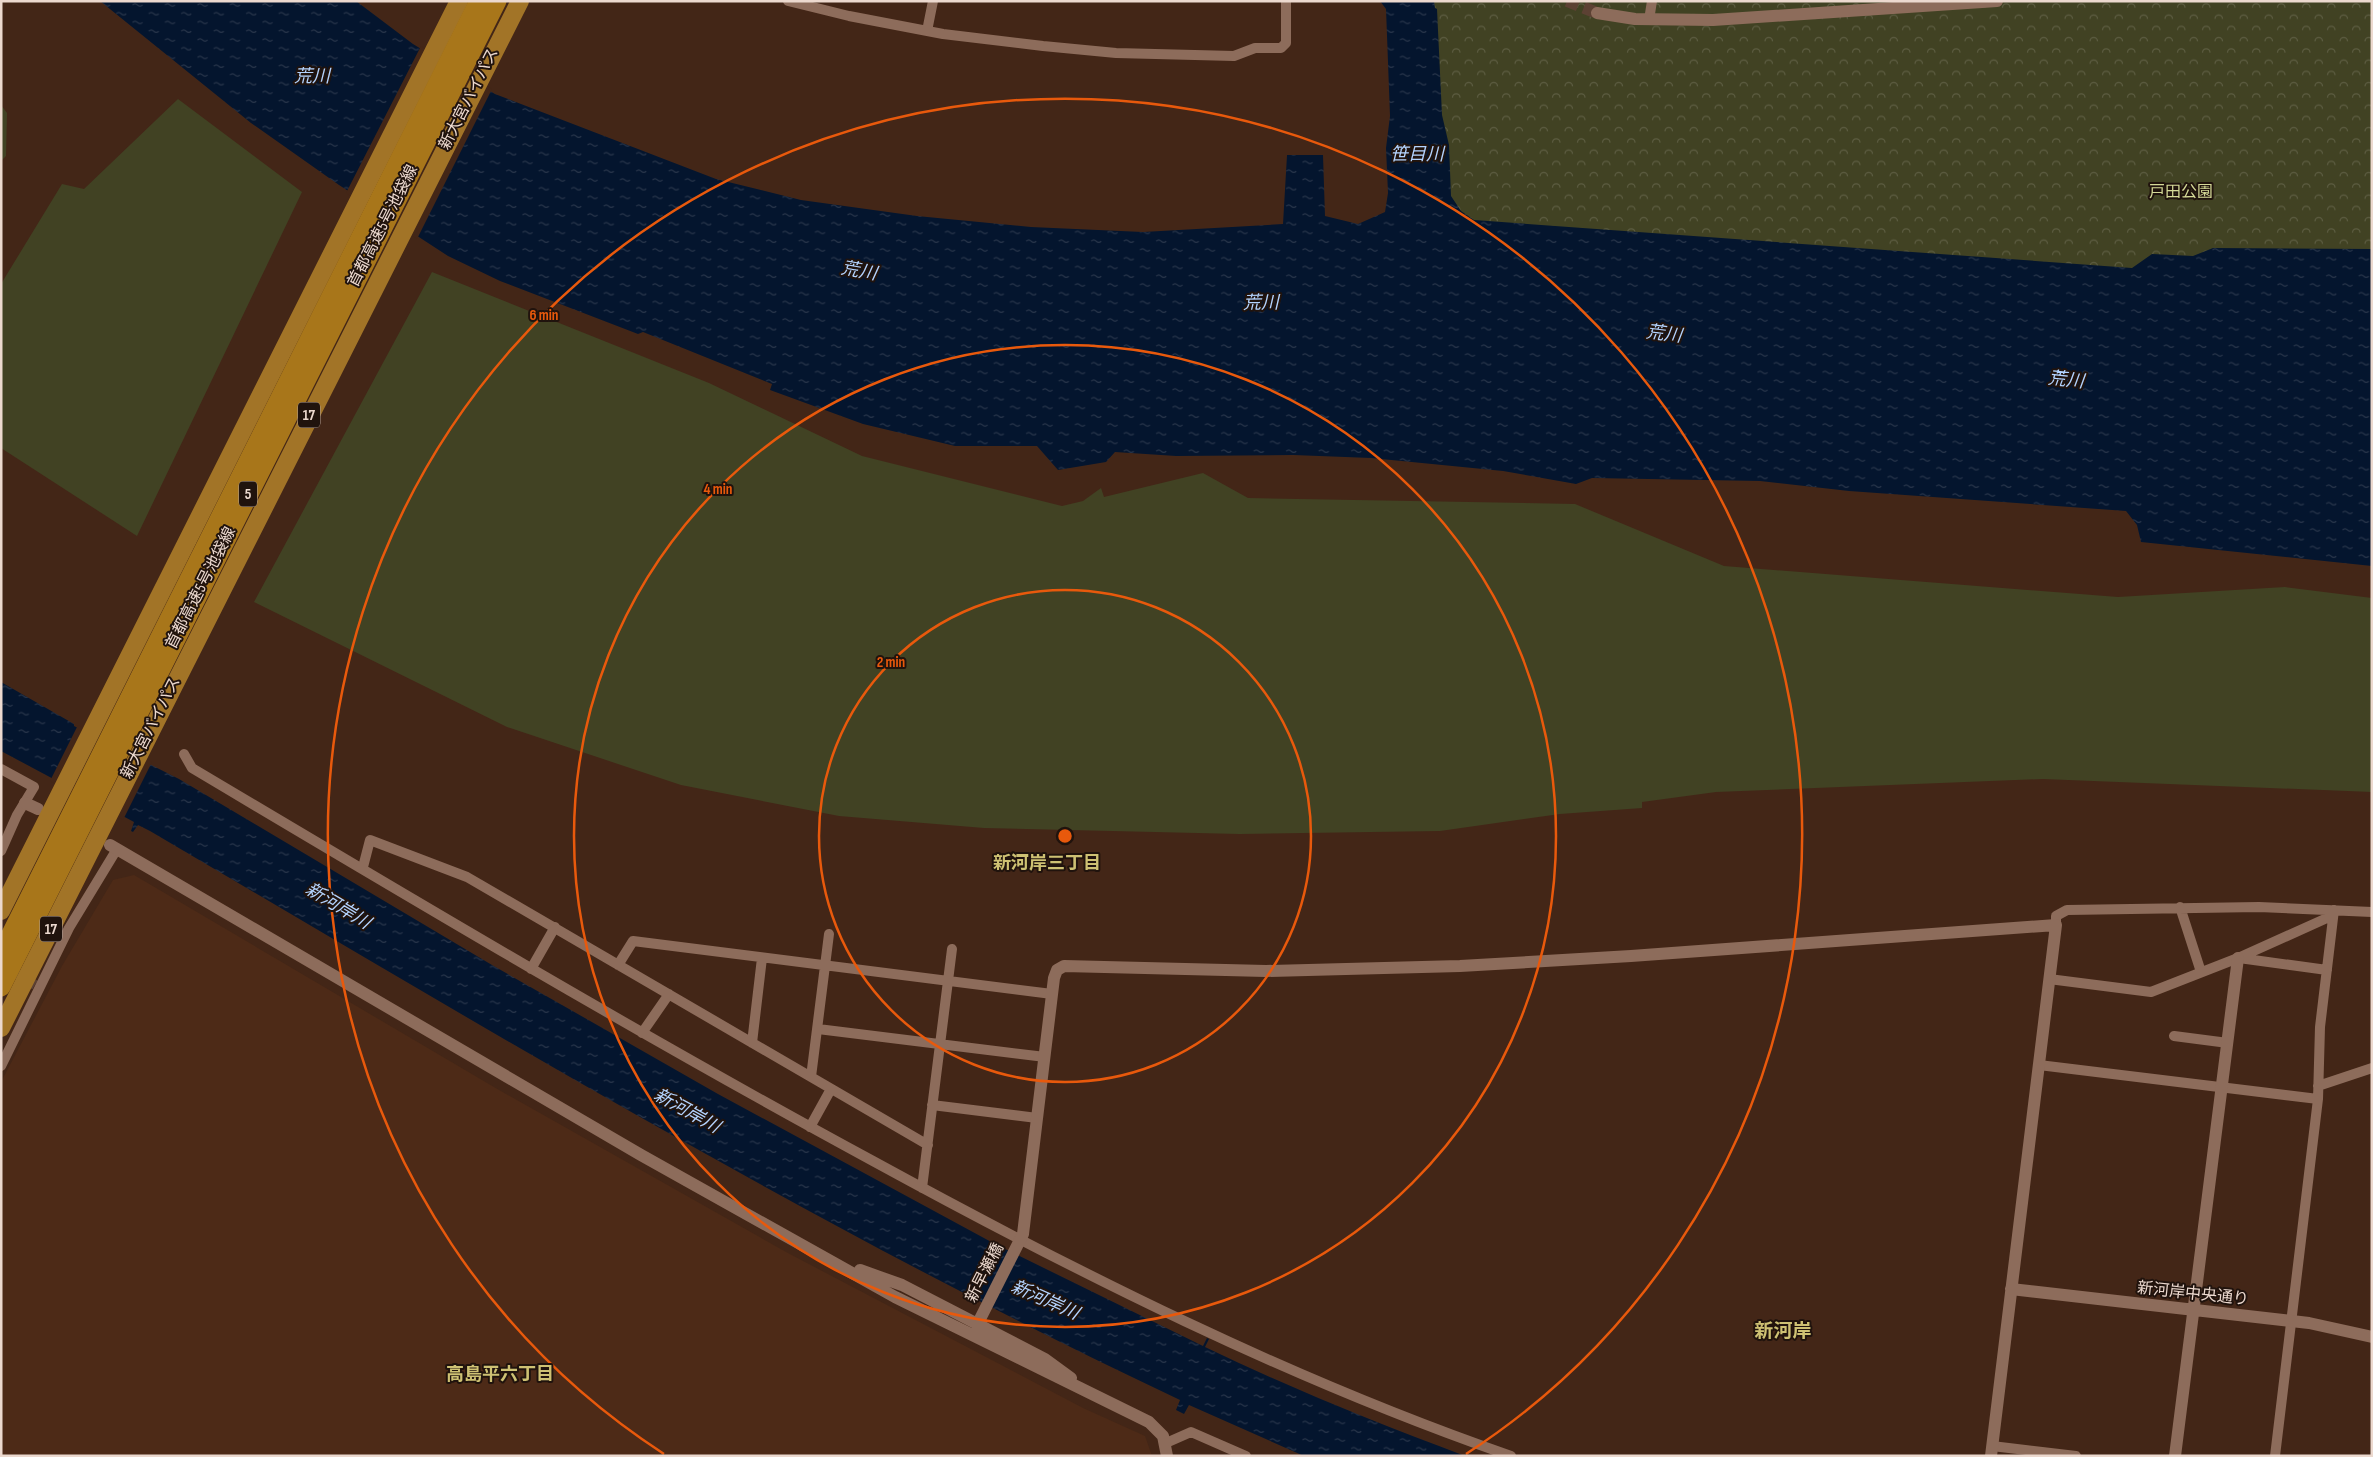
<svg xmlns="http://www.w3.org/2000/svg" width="2373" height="1457" font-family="'Sofia Sans Condensed','Noto Sans JP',sans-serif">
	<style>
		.built { fill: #4d2a17 }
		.grass { fill: #414223 }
		.park { fill: url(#park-crowns) }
		.water { fill: url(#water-ripples) }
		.pier { fill: #432617 }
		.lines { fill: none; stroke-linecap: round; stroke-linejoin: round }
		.minor-tunnel { stroke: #5c4133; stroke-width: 10; stroke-dasharray: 10 5; stroke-linecap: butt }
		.tertiary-tunnel { stroke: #5c4133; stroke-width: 12; stroke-dasharray: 12 6; stroke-linecap: butt }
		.minor { stroke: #8d6c5b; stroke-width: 10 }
		.tertiary { stroke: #8d6c5b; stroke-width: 12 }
		.trunk { stroke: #a27427; stroke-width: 18 }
		.motorway { stroke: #a8761a; stroke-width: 19 }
		.ring { fill: none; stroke: #e8590c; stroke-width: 2.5 }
		.labels { text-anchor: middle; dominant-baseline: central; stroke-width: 4; stroke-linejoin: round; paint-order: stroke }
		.shield { fill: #20130d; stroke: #af9e95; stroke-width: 1 }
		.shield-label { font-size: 15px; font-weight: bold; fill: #ecd9cf }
		.street-label { font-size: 16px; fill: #ecd9cf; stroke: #20130d }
		.park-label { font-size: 16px; fill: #d5d997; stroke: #20130d }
		.water-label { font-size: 18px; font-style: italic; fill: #b3d3fe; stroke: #20130d }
		.neighbourhood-label { font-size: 18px; font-weight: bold; fill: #cec173; stroke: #20130d }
		.quarter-label { font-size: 19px; font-weight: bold; fill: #cec173; stroke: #20130d }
		.centre { fill: #e8590c; stroke: #20130d; stroke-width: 2.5 }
		.ring-label { font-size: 15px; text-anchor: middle; font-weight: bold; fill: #e8590c; stroke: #20130d; stroke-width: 4; stroke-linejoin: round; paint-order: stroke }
	</style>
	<defs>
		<pattern id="park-crowns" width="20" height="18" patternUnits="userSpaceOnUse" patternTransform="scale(1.25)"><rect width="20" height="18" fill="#414223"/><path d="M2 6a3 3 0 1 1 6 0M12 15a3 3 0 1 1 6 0" fill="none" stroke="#5d5d42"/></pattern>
		<pattern id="water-ripples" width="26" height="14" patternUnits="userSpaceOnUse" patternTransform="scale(1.25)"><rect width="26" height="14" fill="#04152e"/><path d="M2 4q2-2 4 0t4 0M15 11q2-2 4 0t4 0" fill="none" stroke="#29364b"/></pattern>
	</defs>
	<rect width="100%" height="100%" fill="#432617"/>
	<path class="built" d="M134 875 499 1090 786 1252 1083 1408 1145 1436 1152 1456H1V1082L62 966 113 880Z"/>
	<path class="grass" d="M178 99 302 192 137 536 1 448V284L62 184 84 189Z
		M1 105 7 113 6 156 1 161Z
		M432 272 709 383 862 456 1062 506 1083 501 1101 488 1104 497 1203 473 1248 498 1575 504 1724 566 2118 597 2285 587 2372 598V792L2043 779 1716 792 1642 802V808L1560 814 1440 831 1240 834 984 828 839 816 681 785 507 727 254 602Z"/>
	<path class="park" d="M1426 1H2372V406L1413 301Z"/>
	<path class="water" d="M100 1H356L413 44 495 94 716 179 801 200 917 216 1031 227 1143 232 1283 224 1287 155H1323L1325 216 1358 224 1385 212 1388 193 1386 148 1390 116 1386 9 1380 1H1434L1435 8 1437 9 1442 115 1449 145 1451 196 1461 211 1474 220 2132 268 2152 254 2193 256 2213 248 2372 249V566L2141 542 2137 525 2126 511 1849 491 1760 481 1592 478 1576 484 1503 471 1371 458 1293 455 1176 456 1115 452 1106 462 1058 470 1037 446H955L863 424 770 390 772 384 643 332 638 334 500 281 448 256 339 185 251 123Z
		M1 682 74 724V726L179 779 492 965 718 1094 995 1244 1203 1346 1207 1338 1209 1339 1205 1347C1290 1388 1377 1423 1465 1456H1304L1189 1405 1184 1414 1176 1410 1180 1400C825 1233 488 1030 150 831L138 825 133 832 131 831 134 822 1 751Z"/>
	<path class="pier" d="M421 46 492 89 417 239 346 193Z
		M78 725 152 762 123 820 50 781Z"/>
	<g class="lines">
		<path class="minor-tunnel" d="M1 964 35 985"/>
		<path class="tertiary-tunnel" d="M1567 1 1597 13"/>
		<path class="minor" d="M788 1 849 16 943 34 1043 46 1116 53 1234 56 1255 48H1281L1286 43V1
			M1649 20 1652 1
			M927 31 933 1
			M184 754 192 768C417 902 642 1036 873 1161 1078 1273 1289 1379 1511 1456
			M1 769 34 787 17 815 1 851
			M363 867 370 840 467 877 928 1145
			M2180 907 2201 972
			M2056 925V916L2067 910 2259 907 2372 912
			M2239 958 2327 970
			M618 965 633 941 1052 994
			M531 969 555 927
			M2049 979 2151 992 2238 958 2327 918 2334 910
			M818 1029 1045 1057
			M642 1033 669 994
			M2174 1036 2228 1043
			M752 1043 762 958
			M2039 1065 2318 1099
			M1 1066 69 928 117 849
			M811 1077 829 934
			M2318 1086 2372 1068
			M932 1105 1037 1118
			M810 1127 831 1089
			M922 1188 952 949
			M1166 1443 1191 1432 1246 1456
			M1992 1446 2076 1456
			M2275 1456 2318 1099 2320 1027 2334 910"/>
		<path class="tertiary" d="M1597 13 1635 19 1713 20 1997 1
			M25 803 38 809
			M110 845 641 1155 895 1297 1149 1422 1163 1436 1167 1456
			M860 1270 902 1285 1045 1359 1071 1378
			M2011 1289 2309 1323 2372 1337
			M977 1325 1023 1234 1054 978 1057 970 1064 966 1266 971 1460 966 1631 956 2056 925 1991 1456
			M2175 1456 2238 958"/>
		<path class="trunk" d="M1 911 459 1
			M1 1028 520 1"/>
		<path class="motorway" d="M1 954 479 1
			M1 987 497 1"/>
	</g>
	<g class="ring">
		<circle cx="1065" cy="836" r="246"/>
		<circle cx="1065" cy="836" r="491"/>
		<path d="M664 1454A737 737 0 1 1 1466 1454"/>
	</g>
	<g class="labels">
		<g class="shield">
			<rect x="298" y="402.5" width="22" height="25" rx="4"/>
			<rect x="239" y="481.5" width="18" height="25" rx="4"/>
			<rect x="40" y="916.5" width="22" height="25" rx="4"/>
		</g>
		<g class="shield-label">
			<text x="309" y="415">17</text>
			<text x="248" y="494">5</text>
			<text x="51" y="929">17</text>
		</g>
		<g class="street-label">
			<text transform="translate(469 99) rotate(-63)">新大宮バイパス</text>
			<text transform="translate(383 226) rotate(-63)">首都高速5号池袋線</text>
			<text transform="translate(201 588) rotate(-63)">首都高速5号池袋線</text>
			<text transform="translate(151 728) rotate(-63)">新大宮バイパス</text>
			<text transform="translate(985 1273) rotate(-63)">新早瀬橋</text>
			<text transform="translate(2193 1294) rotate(6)">新河岸中央通り</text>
		</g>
		<g class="park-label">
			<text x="2181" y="192">戸田公園</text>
		</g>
		<g class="water-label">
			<text x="312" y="76">荒川</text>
			<text x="1417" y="154">笹目川</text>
			<text transform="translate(859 271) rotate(10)">荒川</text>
			<text transform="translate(1261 303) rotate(-1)">荒川</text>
			<text transform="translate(1664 334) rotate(7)">荒川</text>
			<text transform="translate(2066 380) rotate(6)">荒川</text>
			<text transform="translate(338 906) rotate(31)">新河岸川</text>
			<text transform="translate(687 1111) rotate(29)">新河岸川</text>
			<text transform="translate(1045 1300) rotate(24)">新河岸川</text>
		</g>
		<g class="neighbourhood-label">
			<text x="1047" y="863">新河岸三丁目</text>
			<text x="500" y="1374">高島平六丁目</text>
		</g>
		<g class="quarter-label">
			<text x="1783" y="1331">新河岸</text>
		</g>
	</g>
	<circle cx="1065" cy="836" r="8" class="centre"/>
	<g class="ring-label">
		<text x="544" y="320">6 min</text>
		<text x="718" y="494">4 min</text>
		<text x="891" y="667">2 min</text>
	</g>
	<rect width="2373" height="1457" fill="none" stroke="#ecd9cf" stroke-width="5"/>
</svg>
